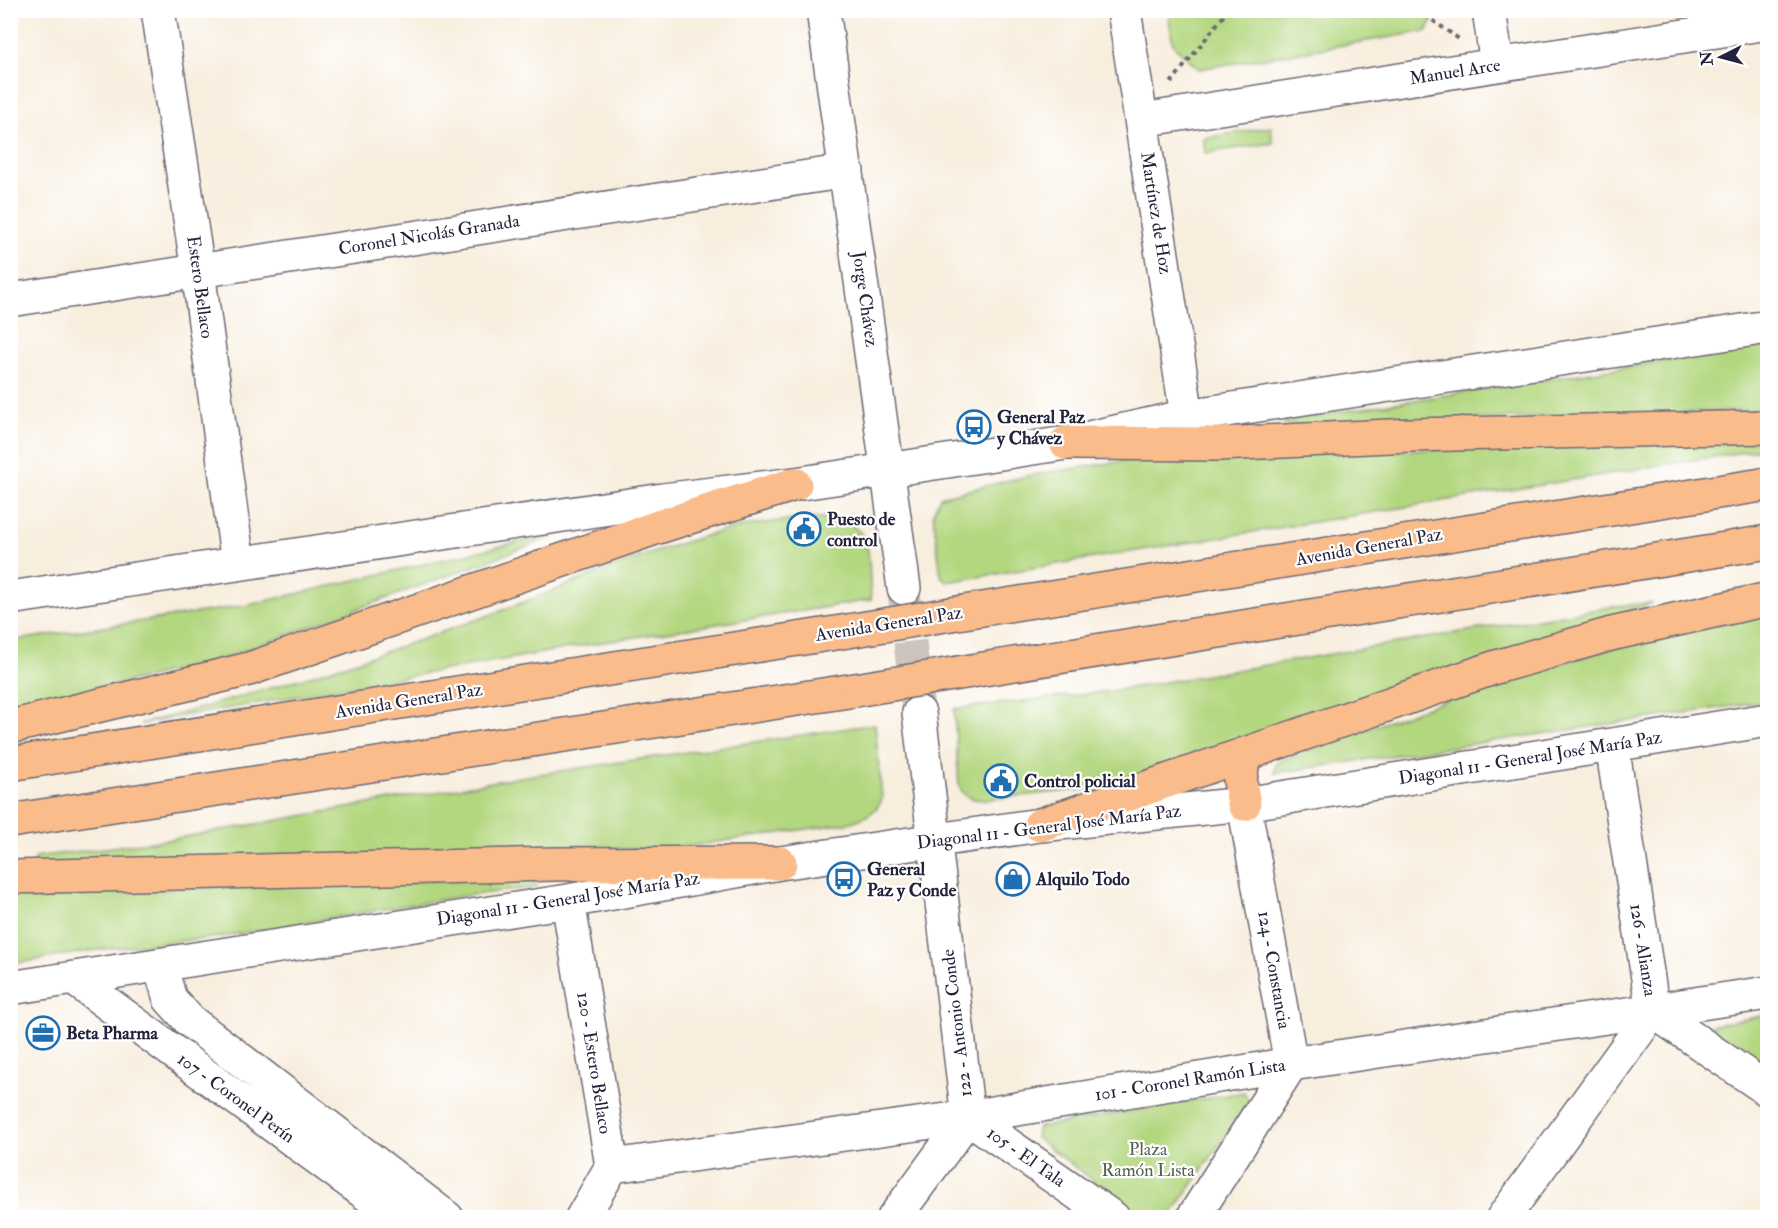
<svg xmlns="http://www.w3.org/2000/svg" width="1778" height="1228" font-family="'IM FELL Double Pica',serif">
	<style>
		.green { fill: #b3d77f; stroke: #6a7c5d; stroke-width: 1.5 }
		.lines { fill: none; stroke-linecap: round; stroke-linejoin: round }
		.minor-tunnel { stroke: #cdc5bd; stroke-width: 33; stroke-dasharray: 33 16; stroke-linecap: butt }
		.minor-casing { stroke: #6d6974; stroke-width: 36 }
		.highway-casing { stroke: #6d6974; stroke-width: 36 }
		.path { stroke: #6d6974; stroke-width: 4; stroke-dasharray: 4.5 4.5; stroke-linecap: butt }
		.minor { stroke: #fff; stroke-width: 33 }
		.highway { stroke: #fabc8b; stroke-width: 33 }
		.highway-bridge-casing { stroke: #6d6974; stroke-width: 36; stroke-linecap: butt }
		.highway-bridge { stroke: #fabc8b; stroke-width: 33 }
		.labels { text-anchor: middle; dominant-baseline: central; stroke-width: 4.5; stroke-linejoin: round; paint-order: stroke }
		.street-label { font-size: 18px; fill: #22223b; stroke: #fff }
		.poi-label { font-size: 18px; font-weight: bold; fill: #22223b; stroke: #fff; text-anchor: start }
		.park-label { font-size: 18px; fill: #556153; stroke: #fff }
	</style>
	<rect width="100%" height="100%" fill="#fff"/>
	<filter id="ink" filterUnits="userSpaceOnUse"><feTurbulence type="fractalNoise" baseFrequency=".0167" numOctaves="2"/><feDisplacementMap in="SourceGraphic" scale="12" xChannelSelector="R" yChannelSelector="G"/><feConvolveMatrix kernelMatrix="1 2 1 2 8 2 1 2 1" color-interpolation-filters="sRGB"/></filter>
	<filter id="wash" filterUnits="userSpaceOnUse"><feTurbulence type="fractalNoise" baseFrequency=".008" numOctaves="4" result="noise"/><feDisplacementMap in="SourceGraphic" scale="24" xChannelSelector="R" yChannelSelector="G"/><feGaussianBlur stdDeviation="1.35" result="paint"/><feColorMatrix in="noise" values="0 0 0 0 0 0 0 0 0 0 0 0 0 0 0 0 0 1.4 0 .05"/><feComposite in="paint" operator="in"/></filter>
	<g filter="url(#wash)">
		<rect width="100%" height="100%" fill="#f8eede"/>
		<path class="green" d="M1168 11V10L1437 11 1427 31 1199 69 1173 45Z
			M1271 127 1273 143 1205 153 1203 138Z
			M1767 345V410L1283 425 1286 420Z
			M1767 440V448L947 582 941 576 933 513 940 497 1031 475 1150 457Z
			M821 518C878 521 867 555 871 600L609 641 140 724C258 694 373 658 487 616 567 587 644 551 727 530 757 522 790 521 821 518Z
			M574 529 222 659 11 711V641L249 605Z
			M1653 603 1478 664 1159 769 1085 789 982 800C970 799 964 797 959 786L954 709 1112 691 1616 606Z
			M1767 613V701L1274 773 1277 762 1471 691 1625 644Z
			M875 724 882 799C876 814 863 818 848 823L676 848 33 865 36 857 173 839 520 777Z
			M535 878 537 887 456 897 221 937 96 950 11 964V894Z
			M1767 1015V1080L1705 1027Z
			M1244 1092 1249 1101 1170 1217H1142L1036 1138 1038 1127Z"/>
	</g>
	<g filter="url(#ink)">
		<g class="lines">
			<path class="minor-tunnel" d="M904 593 918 709"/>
			<defs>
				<path id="minor" d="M158 10 198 271 238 564
					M823 10 904 588
					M1124 10 1187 416
					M1489 10 1497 65
					M1142 120 1768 23
					M10 300 847 171
					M10 598 663 500 795 484 1066 443 1187 416 1768 327
					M568 901 612 1166 582 1218
					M160 965 170 999 190 1021 447 1218
					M73 978 399 1218
					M10 988 568 901 780 863 1040 825 1244 804 1768 720
					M1653 1011 1768 1090
					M968 1117 1113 1218
					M612 1166 968 1117 1291 1064 1768 993
					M894 1218 968 1117 919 713
					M1193 1218 1291 1064 1244 804
					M1503 1218 1653 1011 1612 745"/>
				<path id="highway" d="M1066 443 1218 444 1411 435 1768 427
					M951 614 1768 484
					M959 673 1768 542
					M10 727 249 669 658 527 795 484
					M10 764 848 631
					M1244 804 1240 781 1244 754
					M10 821 855 690
					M1040 825 1496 667 1611 634 1768 599
					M10 877 555 864 780 863"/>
			</defs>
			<use href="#minor" class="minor-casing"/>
			<use href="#highway" class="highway-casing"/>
			<path class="path" d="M1418 10 1459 39
				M1171 83 1228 10"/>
			<use href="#minor" class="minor"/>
			<use href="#highway" class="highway"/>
			<defs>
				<path id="highway-bridge" d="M848 631 951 614
					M855 690 959 673"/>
			</defs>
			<use href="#highway-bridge" class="highway-bridge-casing"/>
			<use href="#highway-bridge" class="highway-bridge"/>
		</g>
	</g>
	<defs>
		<symbol id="bus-ring" viewBox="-11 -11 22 22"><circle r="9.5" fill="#fff" stroke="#1f6fb2" stroke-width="1.5"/><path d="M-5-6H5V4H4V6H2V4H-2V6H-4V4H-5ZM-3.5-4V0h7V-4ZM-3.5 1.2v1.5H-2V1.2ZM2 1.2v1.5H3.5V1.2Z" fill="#1f6fb2"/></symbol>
		<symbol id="civic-ring" viewBox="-11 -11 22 22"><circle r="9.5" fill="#fff" stroke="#1f6fb2" stroke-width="1.5"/><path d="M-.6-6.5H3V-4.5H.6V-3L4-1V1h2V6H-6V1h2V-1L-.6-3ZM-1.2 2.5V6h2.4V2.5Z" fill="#1f6fb2"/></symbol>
		<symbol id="shop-ring" viewBox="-11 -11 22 22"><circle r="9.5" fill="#fff" stroke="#1f6fb2" stroke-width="1.5"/><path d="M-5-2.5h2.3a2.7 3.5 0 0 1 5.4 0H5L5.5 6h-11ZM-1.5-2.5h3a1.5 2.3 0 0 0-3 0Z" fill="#1f6fb2"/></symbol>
		<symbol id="office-ring" viewBox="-11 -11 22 22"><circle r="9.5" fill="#fff" stroke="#1f6fb2" stroke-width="1.5"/><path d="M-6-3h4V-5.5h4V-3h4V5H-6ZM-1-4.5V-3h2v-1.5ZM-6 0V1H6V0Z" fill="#1f6fb2"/></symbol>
	</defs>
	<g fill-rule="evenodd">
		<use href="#bus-ring" x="955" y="408" width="38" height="38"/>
		<use href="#civic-ring" x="785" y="510" width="38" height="38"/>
		<use href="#civic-ring" x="982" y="762" width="38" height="38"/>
		<use href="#bus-ring" x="825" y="860" width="38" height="38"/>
		<use href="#shop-ring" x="994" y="860" width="38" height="38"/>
		<use href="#office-ring" x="24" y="1014" width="38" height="38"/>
	</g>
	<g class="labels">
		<g class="street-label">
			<text transform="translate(1455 72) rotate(-9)">Manuel Arce</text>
			<text transform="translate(1156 213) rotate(81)">Martínez de Hoz</text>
			<text transform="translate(429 235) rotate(-9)">Coronel Nicolás Granada</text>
			<text transform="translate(200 287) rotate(82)">Estero Bellaco</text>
			<text transform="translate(865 299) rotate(82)">Jorge Chávez</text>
			<text transform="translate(1369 547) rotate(-10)">Avenida General Paz</text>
			<text transform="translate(889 624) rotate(-9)">Avenida General Paz</text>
			<text transform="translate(409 701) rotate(-9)">Avenida General Paz</text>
			<text transform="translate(1530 758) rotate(-9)">Diagonal 11 - General José María Paz</text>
			<text transform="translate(1049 827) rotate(-7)">Diagonal 11 - General José María Paz</text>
			<text transform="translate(568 899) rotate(-9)">Diagonal 11 - General José María Paz</text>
			<text transform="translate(1643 950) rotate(81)">126 - Alianza</text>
			<text transform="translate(1274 970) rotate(80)">124 - Constancia</text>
			<text transform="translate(957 1023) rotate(-97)">122 - Antonio Conde</text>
			<text transform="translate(594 1063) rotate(81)">120 - Estero Bellaco</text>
			<text transform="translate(1190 1080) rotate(-9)">101 - Coronel Ramón Lista</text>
			<text transform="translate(236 1098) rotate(36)">107 - Coronel Perín</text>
			<text transform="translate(1026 1157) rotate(35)">105 - El Tala</text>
		</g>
		<g class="poi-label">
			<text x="997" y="417">General Paz<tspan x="997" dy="21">y Chávez</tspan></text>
			<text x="827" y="519">Puesto de<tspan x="827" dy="21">control</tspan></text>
			<text x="1024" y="781">Control policial</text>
			<text x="867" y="869">General<tspan x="867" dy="21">Paz y Conde</tspan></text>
			<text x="1036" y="879">Alquilo Todo</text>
			<text x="66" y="1033">Beta Pharma</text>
		</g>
		<g class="park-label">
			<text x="1148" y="1149">Plaza<tspan x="1148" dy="21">Ramón Lista</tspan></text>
		</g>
	</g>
	<rect width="1778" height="1228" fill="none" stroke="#fff" stroke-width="36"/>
	<g transform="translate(1721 57) rotate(264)" stroke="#ffffff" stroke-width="4.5" paint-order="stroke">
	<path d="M0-4.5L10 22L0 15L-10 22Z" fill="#22223b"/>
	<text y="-9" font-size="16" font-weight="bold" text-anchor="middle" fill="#22223b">N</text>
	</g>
</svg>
